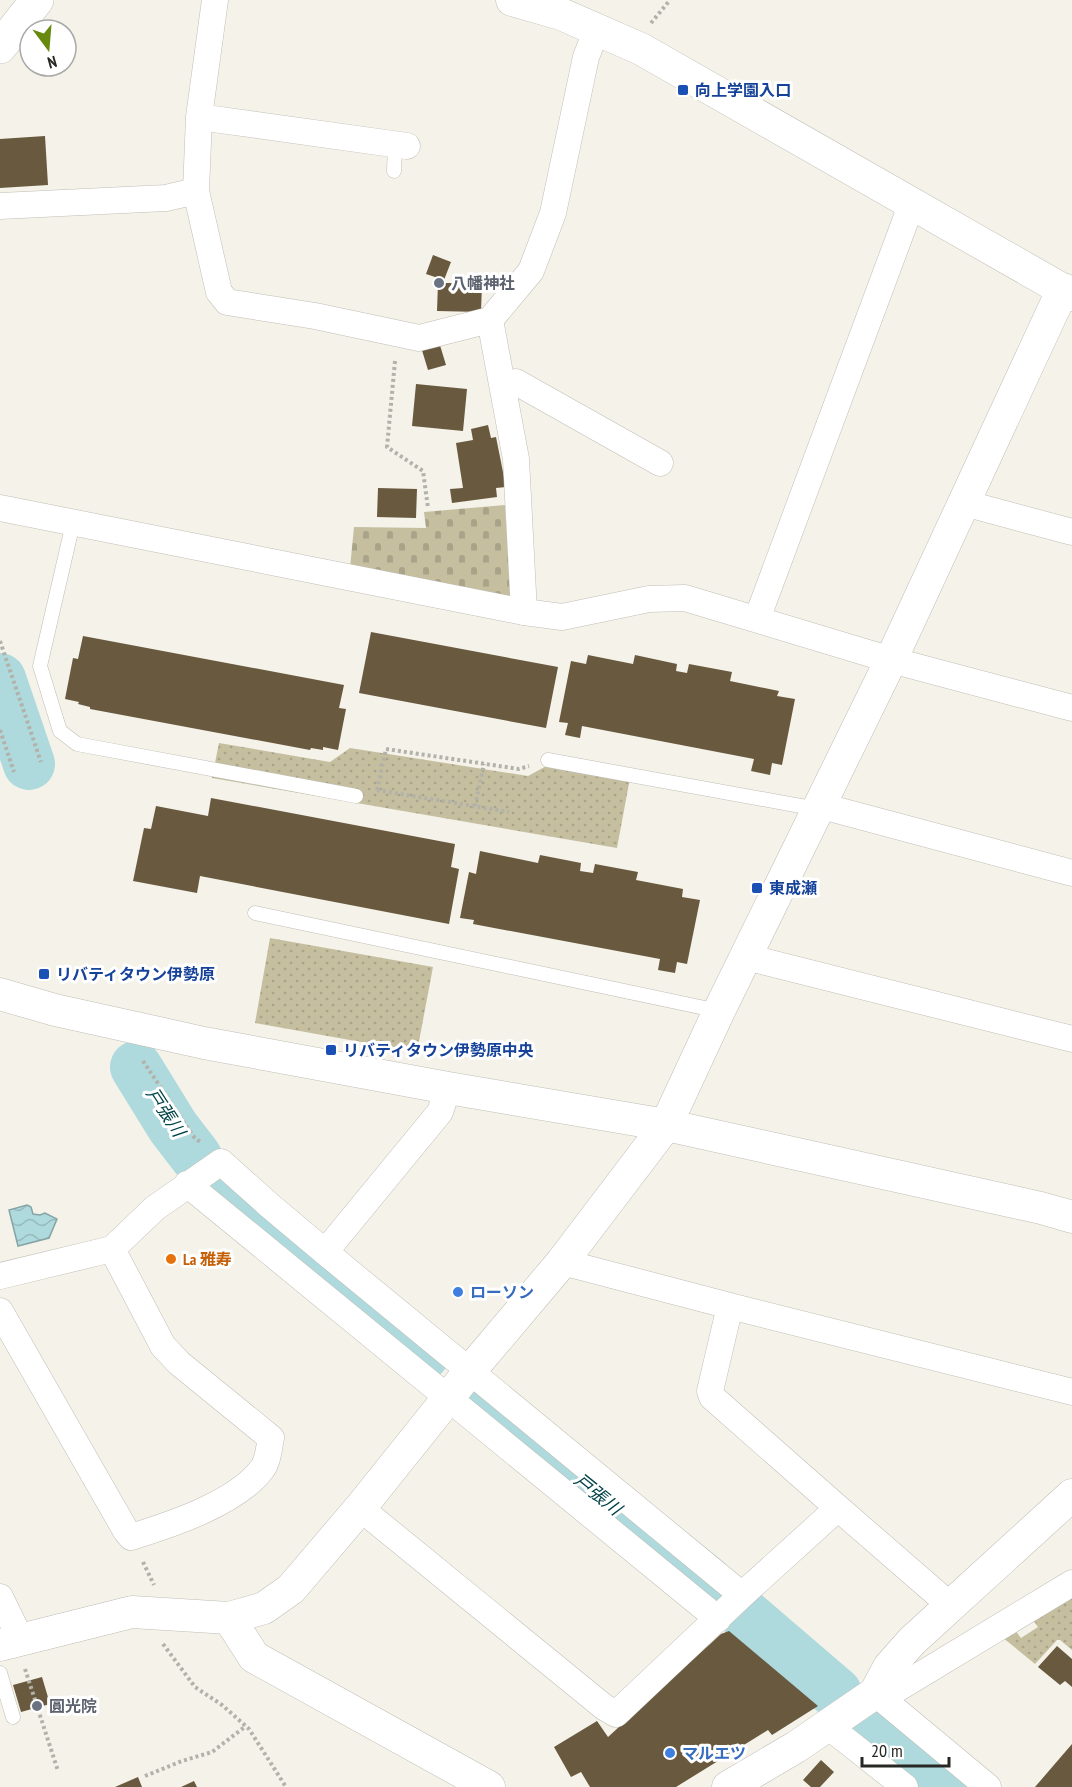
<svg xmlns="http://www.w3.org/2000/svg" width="1072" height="1787" font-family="'PT Sans Narrow','Noto Sans JP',sans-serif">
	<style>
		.cemetery { fill: url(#cemetery-stones) }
		.park { fill: url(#park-dots) }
		.water { fill: url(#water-waves); stroke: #86a4a5; stroke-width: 1.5 }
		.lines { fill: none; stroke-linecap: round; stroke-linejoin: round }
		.river { stroke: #aed9dd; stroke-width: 52 }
		.building { fill: #69593f }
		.service-casing { stroke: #c0beb5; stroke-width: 15 }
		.minor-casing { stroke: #c0beb5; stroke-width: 27 }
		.tertiary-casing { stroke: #c0beb5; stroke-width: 33 }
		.primary-casing { stroke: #c0beb5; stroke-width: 34 }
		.path { stroke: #b3b2aa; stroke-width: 4; stroke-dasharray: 3 3; stroke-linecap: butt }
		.service { stroke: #fff; stroke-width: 14 }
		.minor { stroke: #fff; stroke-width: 26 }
		.tertiary { stroke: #fff; stroke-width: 32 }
		.primary { stroke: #fff; stroke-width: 33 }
		.transit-dot { fill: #1a4fb4; stroke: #fff; stroke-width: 2 }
		.worship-dot { fill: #6b7280; stroke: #fff; stroke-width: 2 }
		.food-dot { fill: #e8710a; stroke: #fff; stroke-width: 2 }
		.shop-dot { fill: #3f7fe0; stroke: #fff; stroke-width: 2 }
		.labels { text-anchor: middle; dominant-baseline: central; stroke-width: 6; stroke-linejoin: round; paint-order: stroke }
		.transit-label { font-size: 16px; font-weight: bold; fill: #164399; stroke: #fff; text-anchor: start }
		.worship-label { font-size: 16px; font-weight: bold; fill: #5b616d; stroke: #fff; text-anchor: start }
		.food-label { font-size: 16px; font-weight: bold; fill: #c56008; stroke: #fff; text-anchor: start }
		.shop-label { font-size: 16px; font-weight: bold; fill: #366cbe; stroke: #fff; text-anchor: start }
		.water-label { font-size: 18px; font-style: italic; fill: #004348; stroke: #fff }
	</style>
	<defs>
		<pattern id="cemetery-stones" width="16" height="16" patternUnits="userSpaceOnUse" patternTransform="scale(1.5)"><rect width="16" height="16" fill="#c5bf9f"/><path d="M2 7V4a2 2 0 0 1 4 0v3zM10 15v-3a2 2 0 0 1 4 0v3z" fill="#a9a489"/></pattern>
		<pattern id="park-dots" width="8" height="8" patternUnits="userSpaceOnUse" patternTransform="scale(1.5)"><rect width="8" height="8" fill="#c5bf9f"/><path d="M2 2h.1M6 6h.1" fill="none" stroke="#a9a489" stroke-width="1.8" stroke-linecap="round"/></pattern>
		<pattern id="water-waves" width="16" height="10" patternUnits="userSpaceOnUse" patternTransform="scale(1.5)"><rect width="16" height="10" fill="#aed9dd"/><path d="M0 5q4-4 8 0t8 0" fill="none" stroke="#96babd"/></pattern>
	</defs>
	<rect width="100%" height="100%" fill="#f4f2e9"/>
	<path class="cemetery" d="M505 505 511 598 350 568 354 527 426 528 424 512Z"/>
	<path class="park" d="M219 743 330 762 350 748 528 776 550 764 630 778 617 848 212 778Z
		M270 938 433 967 417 1052 255 1023Z
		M1072 1597V1650L1060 1640H1057L1035 1664 1002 1637 1015 1630 1021 1638 1038 1627 1033 1620Z"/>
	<path class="water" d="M27 1205 31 1207 33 1214 40 1215 45 1213 57 1219 49 1238 18 1246 9 1210Z"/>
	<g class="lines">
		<path class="river" d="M0 679 29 764
			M136 1067 173 1127 196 1157
			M223 1187 423 1355
			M480 1399 707 1582
			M745 1615 836 1693
			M871 1722 950 1787"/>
	</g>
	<path class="building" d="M45 136 48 185 0 188V139Z
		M433 255 451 262 444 280 426 274Z
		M438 283H482L481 312 437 311Z
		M439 342 446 365 428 370 421 347Z
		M416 384 467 389 463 431 412 426Z
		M488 425 491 438 496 437 506 487 496 488 497 497 452 503 450 489 463 488 456 443 473 440 471 429Z
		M378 488 417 489 416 518 377 517Z
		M371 632 558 667 546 728 359 693Z
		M83 636 344 685 339 708 346 709 338 750 323 747V750L311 748 310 750 90 709V707L78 704 79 702 65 699 73 658 78 659Z
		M588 655 633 664 635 655 677 664 676 671 687 673 689 664 732 672 730 681 779 691 777 696 795 699 782 765 772 763 770 775 751 771 754 759 582 726 580 738 565 735 568 723 559 722 571 661 586 664Z
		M211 798 455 844 451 867 459 869 449 924 200 876 197 893 133 881 144 828 151 829 156 806 208 816Z
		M480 851 538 863 540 855 581 863 580 871 593 873 595 864 638 872 636 880 683 889 682 897 700 900 687 964 677 962 675 973 658 970 660 959 473 924 474 920 460 918 469 872 476 874Z
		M729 1631 818 1706 772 1735 768 1730 676 1787H590L581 1772 571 1777 554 1747 597 1721 608 1737 721 1634Z
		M1057 1646 1072 1659V1687L1065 1681 1060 1685 1038 1667Z
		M42 1677 50 1704 21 1712 13 1685Z
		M1072 1744V1787H1035Z
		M821 1760 834 1772 820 1787H811L803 1780Z
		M138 1777 142 1787H115Z
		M194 1781 197 1787H181Z"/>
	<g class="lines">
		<defs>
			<path id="service" d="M394 171 395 145
				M73 523 40 666 60 731 77 744 356 796
				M548 760 817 809
				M255 913 719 1011
				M0 1673 13 1717"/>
			<path id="minor" d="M215 0 199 117 196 191 219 292 227 302 315 316 419 338 490 320 531 271 553 213 586 57 597 29
				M199 117 407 146
				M0 206 166 198 196 191
				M490 320 516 459 524 612
				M504 384 516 382 660 463
				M964 503 1072 532
				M0 508 524 612 562 617 649 599 685 598 891 660 1072 708
				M757 619 912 203
				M818 805 1072 873
				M746 957 1072 1039
				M187 1184 718 1619
				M325 1252 440 1112 448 1088
				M562 1262 730 1306 710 1391 712 1397 838 1508
				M0 1276 112 1249 155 1208 221 1162 269 1205 325 1252 742 1595
				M730 1306 1072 1392
				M0 1311 126 1531 131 1537C170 1525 237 1503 262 1469 268 1462 269 1447 271 1438L179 1363 163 1346 112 1249
				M360 1508 604 1707 616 1714 742 1595 838 1508 951 1606
				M0 1597 21 1640
				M875 1693 897 1689 1072 1583
				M875 1693 988 1787
				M828 1726 905 1787"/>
			<path id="tertiary" d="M512 0 561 14 641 49 1072 295
				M0 994 55 1010 204 1043 448 1088 666 1125 1041 1208 1072 1217
				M229 1618 254 1657 489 1787
				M0 1645 132 1612 229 1618 264 1608 291 1589 360 1508 469 1372 562 1262 666 1125 719 1011 891 660 1063 289
				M728 1787 796 1747 875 1693 889 1667 912 1641 1072 1495"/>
			<path id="primary" d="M0 47 37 0"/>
		</defs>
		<use href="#service" class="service-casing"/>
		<use href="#minor" class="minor-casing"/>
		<use href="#tertiary" class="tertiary-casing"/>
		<use href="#primary" class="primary-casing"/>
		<path class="path" d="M651 23 670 0
			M395 361 387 447 423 471 428 508
			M0 641 41 762
			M0 730 14 772
			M377 790 386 749 519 769 529 766
			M377 790 509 812
			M475 806 484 764
			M143 1061 193 1136 201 1143
			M143 1562 154 1585
			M163 1644 195 1687 222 1705 249 1729 286 1787
			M25 1669 58 1771
			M145 1776 182 1761 212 1752 246 1726"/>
		<use href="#service" class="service"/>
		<use href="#minor" class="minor"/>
		<use href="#tertiary" class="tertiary"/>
		<use href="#primary" class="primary"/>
	</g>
	<g class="transit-dot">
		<rect x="677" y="84" width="12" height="12" rx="3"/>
		<rect x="751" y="882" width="12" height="12" rx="3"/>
		<rect x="38" y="968" width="12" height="12" rx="3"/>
		<rect x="325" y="1044" width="12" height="12" rx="3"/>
	</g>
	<g class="worship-dot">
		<circle cx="439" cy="283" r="6"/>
		<circle cx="37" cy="1706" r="6"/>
	</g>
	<circle class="food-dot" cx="171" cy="1259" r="6"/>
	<g class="shop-dot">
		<circle cx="458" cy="1292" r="6"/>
		<circle cx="670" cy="1753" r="6"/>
	</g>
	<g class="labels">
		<g class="transit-label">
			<text x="695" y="90">向上学園入口</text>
			<text x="769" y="888">東成瀬</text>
			<text x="56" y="974">リバティタウン伊勢原</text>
			<text x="343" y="1050">リバティタウン伊勢原中央</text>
		</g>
		<g class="worship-label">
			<text x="451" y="283">八幡神社</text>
			<text x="49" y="1706">圓光院</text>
		</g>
		<g class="food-label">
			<text x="183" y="1259">La 雅寿</text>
		</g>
		<g class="shop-label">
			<text x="470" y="1292">ローソン</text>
			<text x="682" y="1753">マルエツ</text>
		</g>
		<g class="water-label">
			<text transform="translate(166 1112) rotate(57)">戸張川</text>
			<text transform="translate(598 1494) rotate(39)">戸張川</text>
		</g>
	</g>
	<g transform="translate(48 48) rotate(164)"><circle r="28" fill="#ffffff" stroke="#a9a9a7" stroke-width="1.5"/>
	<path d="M0-4.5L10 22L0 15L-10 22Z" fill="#678a0e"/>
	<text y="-9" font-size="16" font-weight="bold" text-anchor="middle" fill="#272723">N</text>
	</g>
	<path d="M862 1757v9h87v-9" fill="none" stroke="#272723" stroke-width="3"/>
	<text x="871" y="1757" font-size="18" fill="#272723" stroke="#ffffff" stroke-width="4.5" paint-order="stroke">20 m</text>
</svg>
